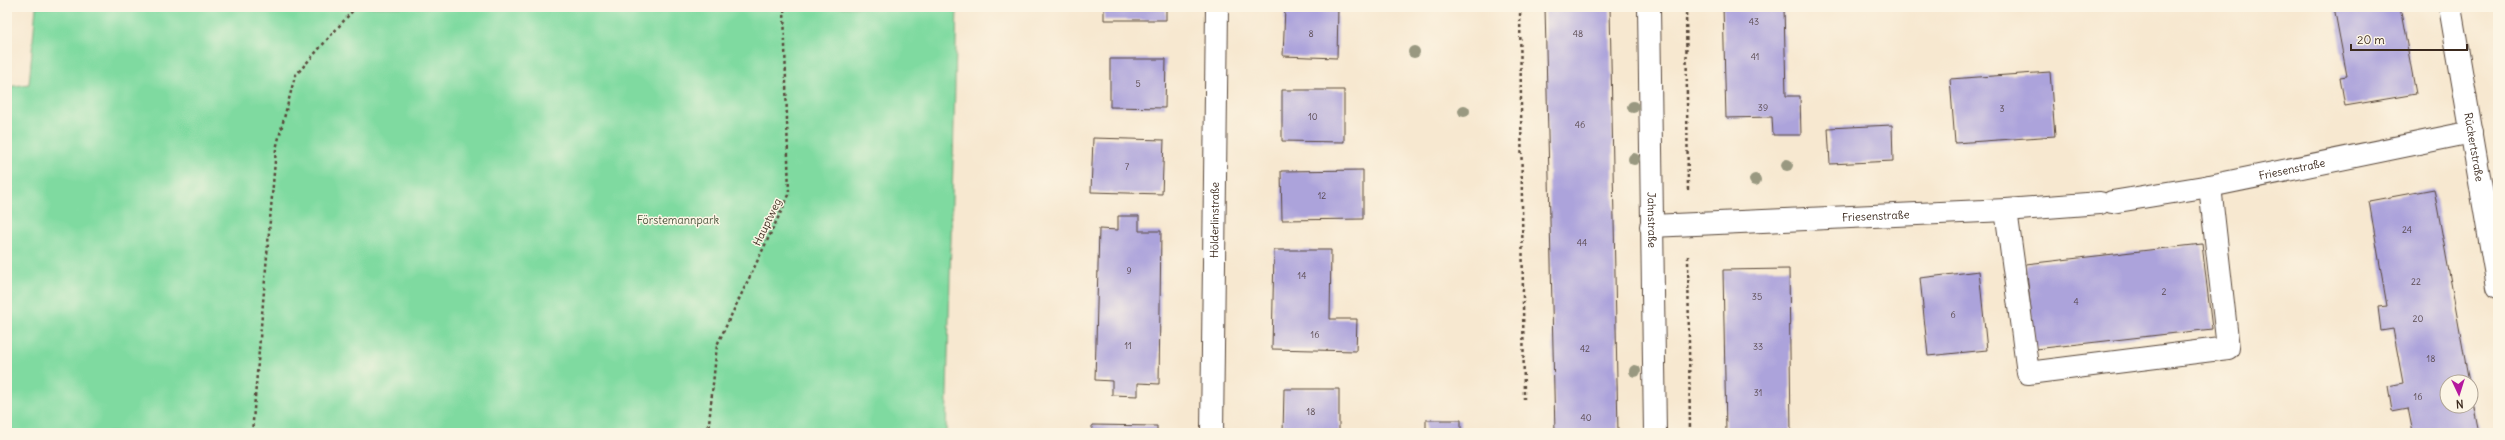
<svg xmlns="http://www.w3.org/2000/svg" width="2505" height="440" font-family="Delius,sans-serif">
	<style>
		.green { fill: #7fdaa0; stroke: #5d825f }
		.building { fill: #aca3db }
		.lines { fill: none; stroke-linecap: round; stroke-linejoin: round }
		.minor-casing { stroke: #574639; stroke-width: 24 }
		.path { stroke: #574639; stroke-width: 2.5; stroke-dasharray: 3 3; stroke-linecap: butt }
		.minor { stroke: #fff; stroke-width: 22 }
		.tree { fill: #999880 }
		.labels { text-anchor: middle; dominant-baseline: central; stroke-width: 3; stroke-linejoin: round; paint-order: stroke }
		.number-label { font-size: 9px; fill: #57484d }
		.street-label { font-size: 11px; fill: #3b2a1e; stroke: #fcf5e5 }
		.park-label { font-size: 11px; fill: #4c563e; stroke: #fcf5e5 }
	</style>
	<rect width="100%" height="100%" fill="#fcf5e5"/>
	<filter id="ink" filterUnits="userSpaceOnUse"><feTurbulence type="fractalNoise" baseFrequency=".025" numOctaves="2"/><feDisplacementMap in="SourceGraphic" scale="8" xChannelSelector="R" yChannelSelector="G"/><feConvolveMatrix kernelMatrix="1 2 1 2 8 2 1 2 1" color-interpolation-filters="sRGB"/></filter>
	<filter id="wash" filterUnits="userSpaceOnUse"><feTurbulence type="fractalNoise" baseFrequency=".012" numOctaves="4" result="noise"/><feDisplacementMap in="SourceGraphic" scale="16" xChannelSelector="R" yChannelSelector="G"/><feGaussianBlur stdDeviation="0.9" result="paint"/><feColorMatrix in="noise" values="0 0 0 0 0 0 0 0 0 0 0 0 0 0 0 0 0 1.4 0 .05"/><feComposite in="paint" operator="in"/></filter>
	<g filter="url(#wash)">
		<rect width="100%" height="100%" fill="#f7e8d0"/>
		<path class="green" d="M36 7H957L946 433H7V87L29 84Z"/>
		<g id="blocks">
			<path class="building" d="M1104 7H1166V20H1104Z
				M1285 7H1338L1337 58 1283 56Z
				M1545 7H1610L1618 433H1555Z
				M1723 7H1784L1786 96H1800L1801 135H1773L1772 117 1726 118Z
				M2334 7H2400L2416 94 2345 106 2340 77 2347 76Z
				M1110 59H1166L1165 108 1110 107Z
				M2050 72 2055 136 1955 143 1950 79Z
				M1282 90H1344V142L1282 141Z
				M1892 125 1893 161 1830 164 1828 128Z
				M1093 138 1164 140 1162 194 1091 192Z
				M1363 170V219L1282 220 1281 171Z
				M2434 189 2469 382H2447V406H2471L2472 397 2479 433H2413L2408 408 2392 411 2388 386 2403 383 2393 329 2381 331 2378 307 2387 306 2369 201Z
				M1118 216H1139V231H1161L1159 384 1138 383V396L1112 395V381L1095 380 1099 229 1118 230Z
				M2202 244 2212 329 2035 349 2026 264Z
				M1274 250H1331L1330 319H1357L1356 351 1272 349Z
				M1789 269 1791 433H1726L1723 270Z
				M1979 271 1987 350 1928 356 1920 278Z
				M1284 389H1339V433H1283Z
				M1426 420H1461V433H1426Z
				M1092 425 1157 426V433H1092Z"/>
		</g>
	</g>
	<g filter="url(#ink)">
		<use href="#blocks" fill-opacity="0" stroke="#574639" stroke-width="1"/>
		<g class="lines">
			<defs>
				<g id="minor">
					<path id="s1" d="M1649 7 1655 433"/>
					<path id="s2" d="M2450 7 2498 287"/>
					<path id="s3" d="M2112 202 2210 186 2472 132"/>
					<path d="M2006 210 2028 373 2228 348 2210 186"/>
					<path id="s4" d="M1651 226 2006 210 2100 203"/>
					<path id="s5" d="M1212 433 1217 7"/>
				</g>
			</defs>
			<use href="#minor" class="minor-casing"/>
			<path class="path" d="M1520 7 1524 399
				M1686 7 1688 193
				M1688 256 1690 433
				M252 433 276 149 295 76 356 7
				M708 433 717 345 789 195 784 7"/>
			<use href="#minor" class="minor"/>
		</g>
		<g class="tree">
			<circle cx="1414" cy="52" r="6"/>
			<circle cx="1633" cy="107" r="6"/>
			<circle cx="1464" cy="111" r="6"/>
			<circle cx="1634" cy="159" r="6"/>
			<circle cx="1787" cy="165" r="6"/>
			<circle cx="1755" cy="180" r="6"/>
			<circle cx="1635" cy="371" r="6"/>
		</g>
	</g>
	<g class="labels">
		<g class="number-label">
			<text x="1754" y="21">43</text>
			<text x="1311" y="33">8</text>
			<text x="1578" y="33">48</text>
			<text x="1755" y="56">41</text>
			<text x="1138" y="83">5</text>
			<text x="1763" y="107">39</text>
			<text x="2002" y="108">3</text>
			<text x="1313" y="116">10</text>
			<text x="1580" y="124">46</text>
			<text x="1127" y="166">7</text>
			<text x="1322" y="195">12</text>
			<text x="2407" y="229">24</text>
			<text x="1582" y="242">44</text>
			<text x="1129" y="270">9</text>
			<text x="1302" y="275">14</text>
			<text x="2416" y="281">22</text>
			<text x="2164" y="291">2</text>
			<text x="1757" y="296">35</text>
			<text x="2076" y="301">4</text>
			<text x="1953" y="314">6</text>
			<text x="2418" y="318">20</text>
			<text x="1315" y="334">16</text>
			<text x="1128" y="345">11</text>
			<text x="1758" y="346">33</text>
			<text x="1585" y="348">42</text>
			<text x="2431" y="358">18</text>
			<text x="1758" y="392">31</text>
			<text x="2418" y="396">16</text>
			<text x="1311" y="411">18</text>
			<text x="1586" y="417">40</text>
		</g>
		<g class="street-label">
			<text stroke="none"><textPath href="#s2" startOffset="142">Rückertstraße</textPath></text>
			<text stroke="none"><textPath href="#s3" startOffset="183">Friesenstraße</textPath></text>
			<text stroke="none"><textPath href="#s4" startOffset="225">Friesenstraße</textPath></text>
			<text stroke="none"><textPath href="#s5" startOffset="213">Hölderlinstraße</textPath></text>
			<text stroke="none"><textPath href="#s1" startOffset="213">Jahnstraße</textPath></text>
			<text transform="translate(767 222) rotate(-64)">Hauptweg</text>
		</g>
		<g class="park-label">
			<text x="678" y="220">Förstemannpark</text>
		</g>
	</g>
	<rect width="2505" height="440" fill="none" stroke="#fcf5e5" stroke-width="24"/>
	<g transform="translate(2459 394) rotate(176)"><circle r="19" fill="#fcf5e5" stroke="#afa495"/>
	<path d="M0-3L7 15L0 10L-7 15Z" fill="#b5179e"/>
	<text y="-6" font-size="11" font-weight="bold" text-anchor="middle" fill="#3b2a1e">N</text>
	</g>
	<path d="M2351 44v6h116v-6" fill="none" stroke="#3b2a1e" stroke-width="2"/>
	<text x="2357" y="44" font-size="12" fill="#3b2a1e" stroke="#fcf5e5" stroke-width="3" paint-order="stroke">20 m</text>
</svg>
